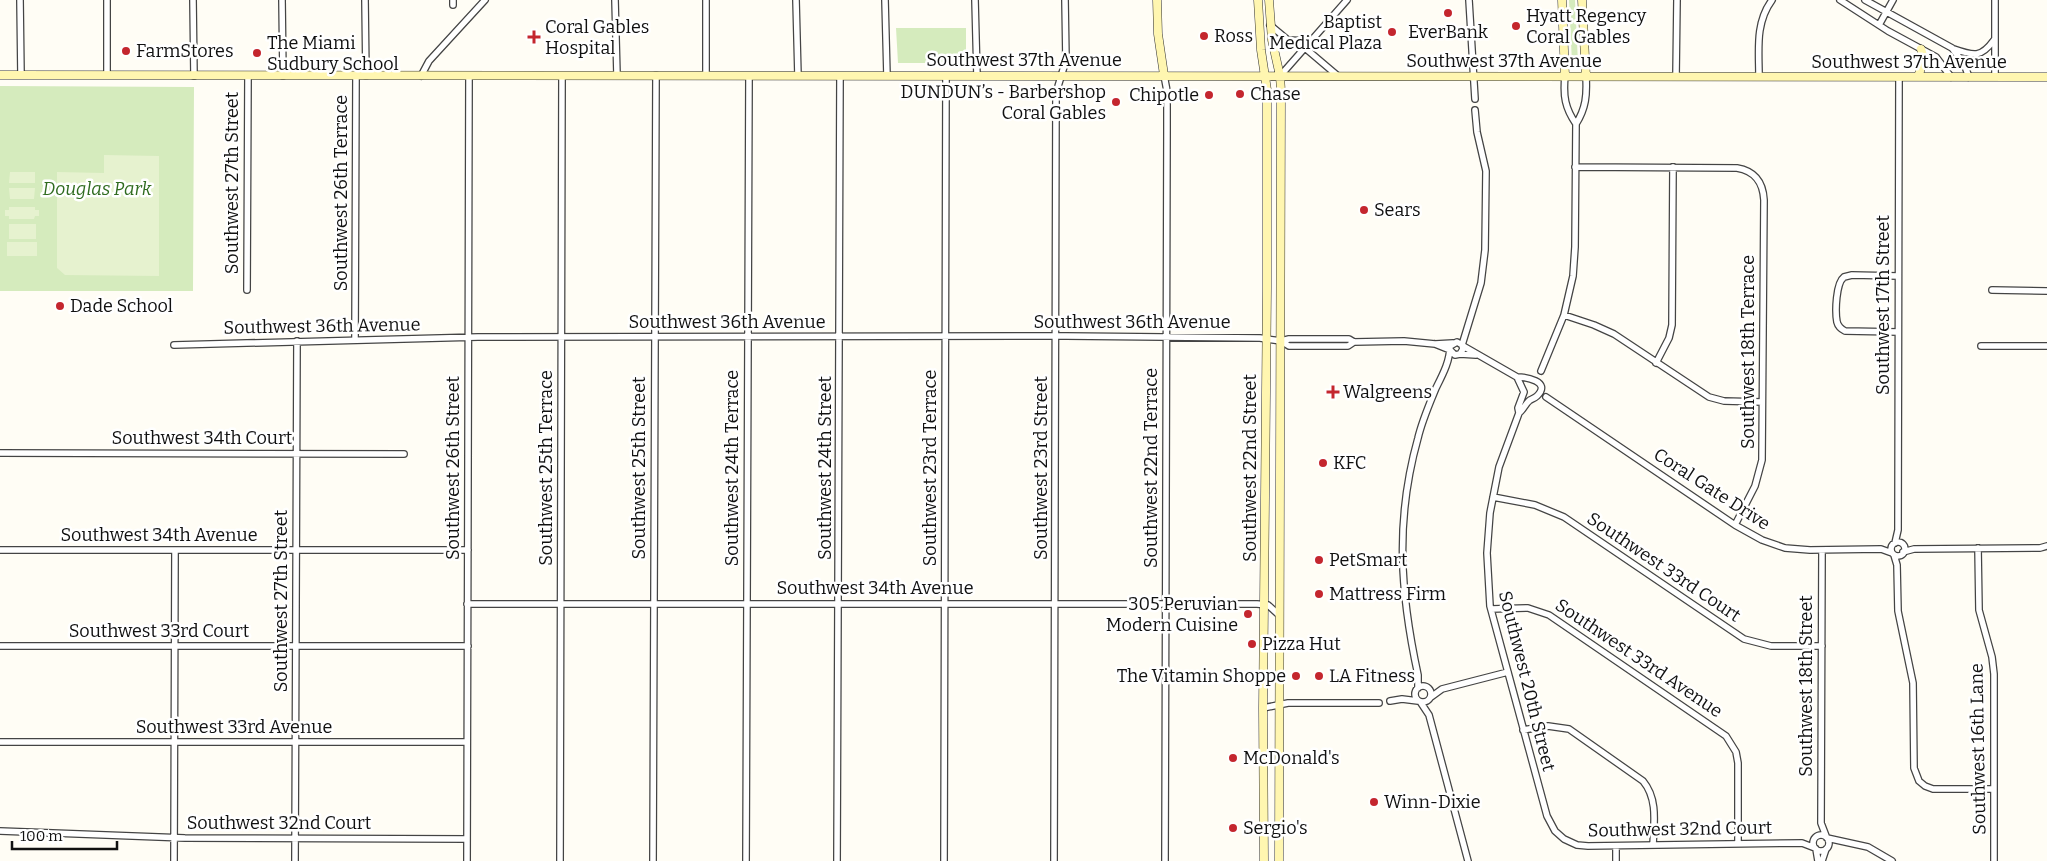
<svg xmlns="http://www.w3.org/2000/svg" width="2047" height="861" font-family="Bitter,serif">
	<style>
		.green { fill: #d5ebbd }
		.pitch { fill: #e6f2cf }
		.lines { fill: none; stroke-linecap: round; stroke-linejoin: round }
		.street-casing { stroke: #444; stroke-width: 8 }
		.secondary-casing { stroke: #333; stroke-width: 9 }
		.street { stroke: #fff; stroke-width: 5.5 }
		.secondary { stroke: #fff6b0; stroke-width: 8 }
		.poi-dot { fill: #c4262e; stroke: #fff; stroke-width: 2 }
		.labels { text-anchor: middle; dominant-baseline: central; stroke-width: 5; stroke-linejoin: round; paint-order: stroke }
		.poi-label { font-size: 18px; fill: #111; stroke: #fff; text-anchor: start }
		.street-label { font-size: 18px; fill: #111; stroke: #fff }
		.park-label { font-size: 18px; font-style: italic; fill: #2f6b1f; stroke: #fff }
	</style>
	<rect width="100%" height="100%" fill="#fffdf5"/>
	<path class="green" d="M1569 0H1575L1578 63H1572Z
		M896 28H966V63H898Z
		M0 86 194 87 193 291H0Z"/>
	<path class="pitch" d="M104 155 159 156V276L65 275 57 268V172L104 173Z
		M10 172H35V183H9Z
		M9 188H35L34 199H10Z
		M9 207H35V210H39V216H35L34 219H9V216H5V210H9Z
		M9 224H36V239H9Z
		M7 242H37V256H7Z"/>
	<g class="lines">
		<defs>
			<path id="street" d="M20 0 21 75
				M107 0V75
				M193 0 194 76
				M282 0 283 76
				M365 0 366 76
				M453 0V5
				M615 0 617 75
				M706 0V76
				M796 0 798 76
				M885 0 887 76
				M975 0 977 76
				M1469 0 1475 99
				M1840 0 1888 31 1936 57 1951 77
				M1865 0 1952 48 1964 64 1969 77
				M1270 25 1288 40 1309 41
				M1879 25 1893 0
				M1305 48 1338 76
				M1954 49C1974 56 1981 58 1994 40
				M1164 75 1167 91V131L1165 861
				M421 76 429 61 485 0
				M1280 76 1347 0
				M1565 76C1563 96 1565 108 1576 124
				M1676 76 1677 0
				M1759 77C1759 50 1755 23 1772 0
				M1995 77V0
				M1575 167 1737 168C1755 171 1763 182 1764 200L1762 460 1755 486 1735 525
				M247 290 248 76
				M1992 290 2047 291
				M1564 315 1594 325 1614 334 1709 397 1724 401 1762 402
				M1898 332 1845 331C1841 329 1838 326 1837 322 1835 311 1836 283 1844 277L1852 275 1898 276
				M355 339 356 76
				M1281 341 1289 339H1349L1354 342 1404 341 1435 344 1453 343
				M1435 344 1450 350
				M174 345 478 337 1066 336 1260 338 1281 341 1289 346H1348L1354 342
				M1462 345 1481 283 1485 250 1486 171 1477 132 1475 110
				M1463 346 1517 377 1524 392 1518 408 1519 413 1499 467 1490 513 1487 553 1490 606 1547 816 1555 831 1564 839 1577 845 1588 846 1802 843 1815 848
				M1981 346H2047
				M1460 354 1476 355
				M1656 363 1669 338 1672 325 1673 167
				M1541 371 1564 315 1573 276 1575 247 1576 124C1586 108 1587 95 1586 77
				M1517 377C1525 377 1552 381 1537 396 1535 398 1532 399 1530 400 1525 404 1524 409 1519 413
				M1546 397 1735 525 1762 540 1785 548 1810 550 1881 549 1892 553
				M0 453 404 454
				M1493 497 1535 505 1564 517 1744 639 1771 646H1822
				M1891 549a7 7 0 1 1 14 0a7 7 0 1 1-14 0Z
				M1895 543 1898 530 1899 77
				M1978 548 1979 610 1992 657 1994 674V861
				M0 550H468
				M1822 550 1821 823 1826 836
				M1903 552 1914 549 2040 548 2047 546
				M1894 555 1897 565 1898 611 1913 683 1914 768 1919 781 1925 786 1933 789H1994
				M467 604H1257L1268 605 1279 615
				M1491 609 1528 608 1549 615 1726 736 1736 752 1738 763V844
				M0 646H468
				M1415 694a8 8 0 1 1 16 0a8 8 0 1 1-16 0Z
				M1418 688V675C1400 592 1395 520 1418 438 1422 421 1429 405 1436 388 1443 374 1450 361 1450 346L1457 342 1462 345 1463 349 1460 354 1455 355 1451 351
				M1431 697 1442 689 1508 672
				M1390 701 1402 699 1418 701
				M1421 703 1429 715 1468 861
				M1263 708 1288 703H1379
				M1523 730 1548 726 1569 729 1643 781C1658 799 1654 823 1653 845
				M0 742H467
				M0 831 185 838 467 839
				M1813 843a8 8 0 1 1 16 0a8 8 0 1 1-16 0Z
				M1827 838 1868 847 1892 861
				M1616 846V861
				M1816 849 1818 861
				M174 861 175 550
				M295 861 297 341
				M467 861 469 75
				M560 861 562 76
				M653 861 656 75
				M746 861 749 76
				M837 861 840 76
				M944 861 946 76
				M1054 861 1056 93 1066 60 1065 0
				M1822 861 1826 849"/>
			<path id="secondary" d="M1157 0 1158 34 1164 75
				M1258 0 1261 50 1267 90V288L1263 708 1264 861
				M1269 0 1272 40 1280 76 1281 91 1279 861
				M1562 0 1565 76
				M1582 0 1586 77
				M0 75 2047 77
				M1918 77 1924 59 1921 49"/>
		</defs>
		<use href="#street" class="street-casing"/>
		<use href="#secondary" class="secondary-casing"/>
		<use href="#street" class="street"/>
		<use href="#secondary" class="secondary"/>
	</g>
	<g class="poi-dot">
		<circle cx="1448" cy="13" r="5"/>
		<circle cx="1516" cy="26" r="5"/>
		<circle cx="1392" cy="32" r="5"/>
		<circle cx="1204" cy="36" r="5"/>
		<path d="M531.5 29.5h5v5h5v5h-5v5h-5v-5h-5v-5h5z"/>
		<circle cx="126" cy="51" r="5"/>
		<circle cx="257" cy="53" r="5"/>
		<circle cx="1240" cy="94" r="5"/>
		<circle cx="1209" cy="95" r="5"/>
		<circle cx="1116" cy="102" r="5"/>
		<circle cx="1364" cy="210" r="5"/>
		<circle cx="60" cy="306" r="5"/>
		<path d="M1330.5 384.5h5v5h5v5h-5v5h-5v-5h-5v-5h5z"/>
		<circle cx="1323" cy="463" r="5"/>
		<circle cx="1319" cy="560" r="5"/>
		<circle cx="1319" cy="594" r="5"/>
		<circle cx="1248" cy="614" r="5"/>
		<circle cx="1252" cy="644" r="5"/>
		<circle cx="1296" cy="676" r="5"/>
		<circle cx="1319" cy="676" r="5"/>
		<circle cx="1233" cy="758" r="5"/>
		<circle cx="1374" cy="802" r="5"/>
		<circle cx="1233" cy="828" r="5"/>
	</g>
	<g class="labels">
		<g class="poi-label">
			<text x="1526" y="16">Hyatt Regency<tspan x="1526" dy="21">Coral Gables</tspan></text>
			<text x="1382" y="22" text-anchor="end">Baptist<tspan x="1382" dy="21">Medical Plaza</tspan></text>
			<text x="545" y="27">Coral Gables<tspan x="545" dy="21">Hospital</tspan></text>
			<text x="1448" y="32" text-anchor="middle">EverBank</text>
			<text x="1214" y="36">Ross</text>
			<text x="267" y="43">The Miami<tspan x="267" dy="21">Sudbury School</tspan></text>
			<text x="136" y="51">FarmStores</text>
			<text x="1106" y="92" text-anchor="end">DUNDUN’s - Barbershop<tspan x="1106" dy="21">Coral Gables</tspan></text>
			<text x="1250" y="94">Chase</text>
			<text x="1199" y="95" text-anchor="end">Chipotle</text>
			<text x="1374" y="210">Sears</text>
			<text x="70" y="306">Dade School</text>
			<text x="1343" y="392">Walgreens</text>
			<text x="1333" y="463">KFC</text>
			<text x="1329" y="560">PetSmart</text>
			<text x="1329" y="594">Mattress Firm</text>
			<text x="1238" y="604" text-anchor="end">305 Peruvian<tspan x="1238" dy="21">Modern Cuisine</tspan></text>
			<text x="1262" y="644">Pizza Hut</text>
			<text x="1286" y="676" text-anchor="end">The Vitamin Shoppe</text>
			<text x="1329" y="676">LA Fitness</text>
			<text x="1243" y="758">McDonald's</text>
			<text x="1384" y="802">Winn-Dixie</text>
			<text x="1243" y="828">Sergio's</text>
		</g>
		<g class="street-label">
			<text x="1024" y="60">Southwest 37th Avenue</text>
			<text x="1504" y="61">Southwest 37th Avenue</text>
			<text x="1909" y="62">Southwest 37th Avenue</text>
			<text transform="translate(232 183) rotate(-90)">Southwest 27th Street</text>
			<text transform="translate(341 193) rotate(-90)">Southwest 26th Terrace</text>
			<text transform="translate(1883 305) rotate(-90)">Southwest 17th Street</text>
			<text x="727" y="322">Southwest 36th Avenue</text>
			<text x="1132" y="322">Southwest 36th Avenue</text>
			<text transform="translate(322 326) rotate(-1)">Southwest 36th Avenue</text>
			<text transform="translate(1748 352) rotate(-90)">Southwest 18th Terrace</text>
			<text x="202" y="438">Southwest 34th Court</text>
			<text transform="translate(453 468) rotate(-90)">Southwest 26th Street</text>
			<text transform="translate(546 468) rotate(-90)">Southwest 25th Terrace</text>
			<text transform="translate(639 468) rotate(-90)">Southwest 25th Street</text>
			<text transform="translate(732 468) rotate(-90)">Southwest 24th Terrace</text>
			<text transform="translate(825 468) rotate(-90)">Southwest 24th Street</text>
			<text transform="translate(930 468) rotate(-90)">Southwest 23rd Terrace</text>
			<text transform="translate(1041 468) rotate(-90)">Southwest 23rd Street</text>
			<text transform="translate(1151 468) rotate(-90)">Southwest 22nd Terrace</text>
			<text transform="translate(1250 468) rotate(-90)">Southwest 22nd Street</text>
			<text transform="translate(1712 489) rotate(33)">Coral Gate Drive</text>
			<text x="159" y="535">Southwest 34th Avenue</text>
			<text transform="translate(1664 567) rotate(34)">Southwest 33rd Court</text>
			<text x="875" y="588">Southwest 34th Avenue</text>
			<text transform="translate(281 601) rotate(-90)">Southwest 27th Street</text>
			<text x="159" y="631">Southwest 33rd Court</text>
			<text transform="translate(1639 658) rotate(34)">Southwest 33rd Avenue</text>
			<text transform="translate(1527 681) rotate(76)">Southwest 20th Street</text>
			<text transform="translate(1806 686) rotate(-90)">Southwest 18th Street</text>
			<text x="234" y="727">Southwest 33rd Avenue</text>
			<text transform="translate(1978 749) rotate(-91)">Southwest 16th Lane</text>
			<text x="279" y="823">Southwest 32nd Court</text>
			<text transform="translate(1680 829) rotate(-1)">Southwest 32nd Court</text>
		</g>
		<g class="park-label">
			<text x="97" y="189">Douglas Park</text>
		</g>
	</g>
	<path d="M12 841v8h105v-8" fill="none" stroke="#111111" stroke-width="2.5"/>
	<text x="20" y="841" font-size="15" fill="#111111" stroke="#ffffff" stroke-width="4" paint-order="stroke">100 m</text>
</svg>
